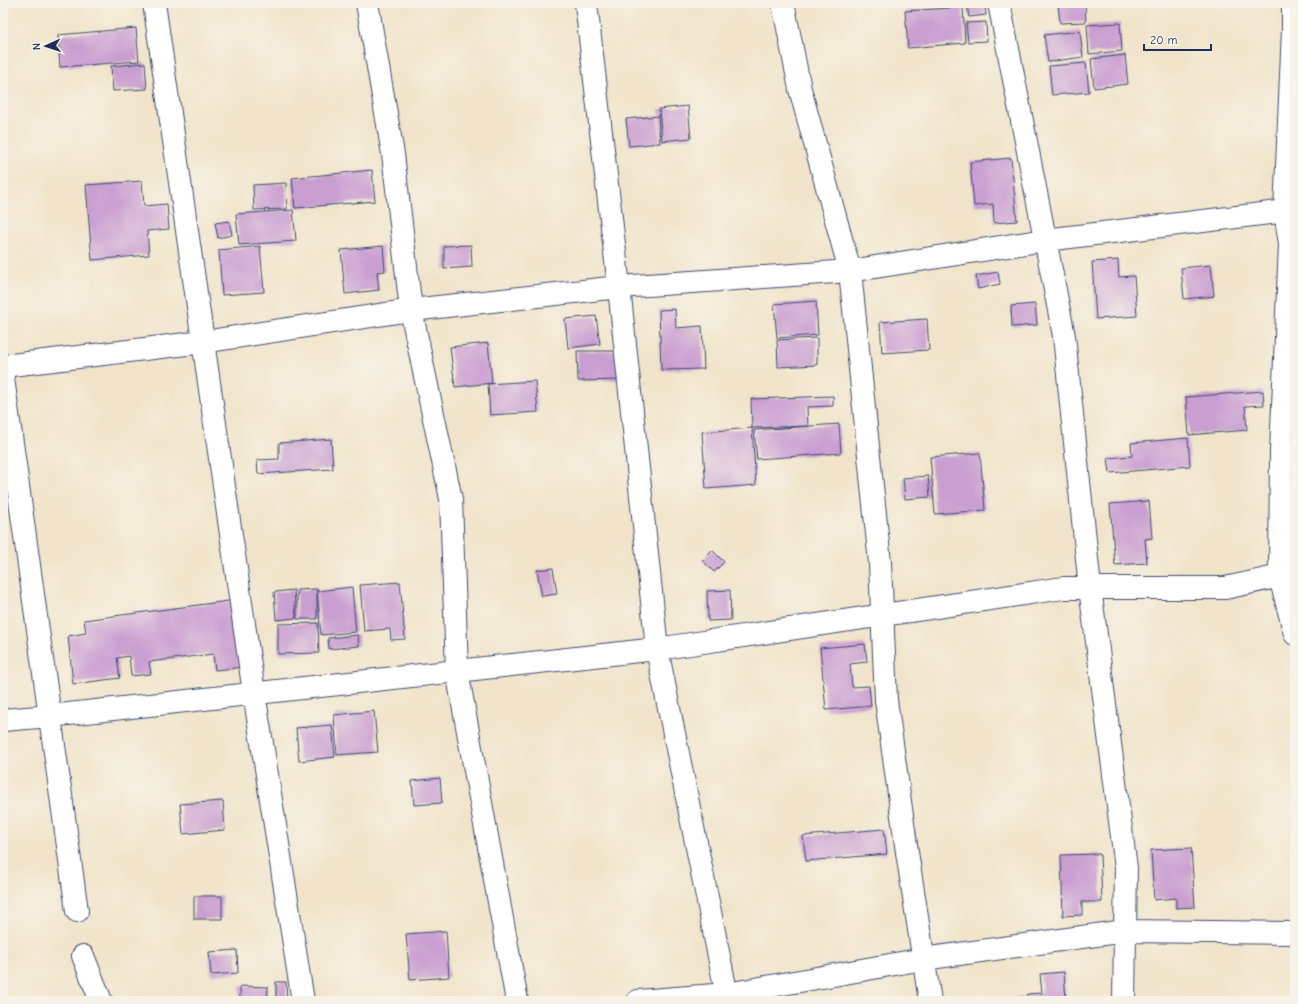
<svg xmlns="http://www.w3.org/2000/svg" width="1298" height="1004" font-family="'Comic Neue',sans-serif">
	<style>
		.building { fill: #c99ed1 }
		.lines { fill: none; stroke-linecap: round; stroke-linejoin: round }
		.minor-casing { stroke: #3b4a6e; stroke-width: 24 }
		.minor { stroke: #fff; stroke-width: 22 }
	</style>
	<rect width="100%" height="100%" fill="#f7f3e8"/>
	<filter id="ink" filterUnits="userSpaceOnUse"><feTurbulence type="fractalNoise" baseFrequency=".025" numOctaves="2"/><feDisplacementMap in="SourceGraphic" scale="8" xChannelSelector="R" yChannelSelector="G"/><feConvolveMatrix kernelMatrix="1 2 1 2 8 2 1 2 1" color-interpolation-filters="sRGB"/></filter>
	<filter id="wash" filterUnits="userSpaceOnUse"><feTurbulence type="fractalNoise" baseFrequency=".012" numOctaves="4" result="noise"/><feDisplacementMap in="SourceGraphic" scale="16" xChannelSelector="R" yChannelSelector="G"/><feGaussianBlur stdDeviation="0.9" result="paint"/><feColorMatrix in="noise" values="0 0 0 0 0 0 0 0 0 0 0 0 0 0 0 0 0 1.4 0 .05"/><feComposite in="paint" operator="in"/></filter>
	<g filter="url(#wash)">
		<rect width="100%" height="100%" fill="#f1e4ca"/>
		<g id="blocks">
			<path class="building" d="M985 3 986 15 969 17 967 5Z
				M1058 3H1085L1086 22 1060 23Z
				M963 7 965 43 908 48 905 11Z
				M986 22 987 41 968 42 966 23Z
				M1120 23 1122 51 1089 54 1087 25Z
				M136 28 139 61 60 67 58 35Z
				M1080 31 1083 57 1048 62 1044 35Z
				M1125 55 1128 84 1094 88 1091 59Z
				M145 63 147 89 113 91 111 66Z
				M1086 63 1089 92 1052 95 1049 66Z
				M688 106 691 138 662 141 659 109Z
				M658 116 660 143 629 146 626 119Z
				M1011 158 1017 221 994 223 993 204 974 206 970 162Z
				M372 170 375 201 295 208 292 178Z
				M142 181 144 206 167 204 169 229 147 231 149 255 92 260 86 185Z
				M286 183 287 209 254 210 253 185Z
				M293 210 296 241 239 245 236 214Z
				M229 221 232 235 218 238 215 223Z
				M471 245 472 267 444 269V246Z
				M260 246 264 292 222 295 219 250Z
				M383 246 385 271 377 272 379 290 345 294 341 250Z
				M1118 260 1119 277 1134 276 1137 316 1096 319 1092 262Z
				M1211 265 1214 296 1184 299 1181 268Z
				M998 272 1000 284 978 289 976 276Z
				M816 301 818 335 777 338 774 304Z
				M1035 304 1037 325 1012 327 1011 306Z
				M675 309 676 328 702 326 704 369 661 370 659 310Z
				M596 316 600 344 568 348 565 319Z
				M927 319 929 350 882 353 880 322Z
				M817 338V365L778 367 777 340Z
				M488 343 492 383 455 387 450 347Z
				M577 351H618V380L578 381Z
				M535 381 538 412 490 415 488 384Z
				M1263 391 1264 405 1245 406 1247 430 1189 435 1186 397Z
				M833 396V406L807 407 808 426 752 428 751 399Z
				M839 424 841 453 757 459 754 430Z
				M752 428 756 485 706 489 702 432Z
				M1188 438 1190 466 1110 473 1108 458 1132 456 1131 443Z
				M331 439 333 469 258 474 257 460 279 459V443Z
				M980 453 985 510 935 514 930 457Z
				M928 476 930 497 905 499 903 478Z
				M1149 501 1152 538 1145 539 1147 563 1115 565 1110 504Z
				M712 550 724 562 714 572 702 560Z
				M553 568 557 594 542 596 537 570Z
				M400 582 405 639 391 640 390 629 364 631 360 585Z
				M352 587 356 632 321 635 317 591Z
				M317 589V619H297V590Z
				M294 590 296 618 276 620 274 592Z
				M730 590 731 620 708 621 707 591Z
				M236 600 245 667 215 670 213 654 149 662 151 674 131 676 129 656 117 658 120 678 73 684 68 636 86 633 84 620Z
				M318 623 319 653 278 654V624Z
				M358 635 359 646 329 649 328 638Z
				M865 644 867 662 850 664 852 687 869 686 871 706 826 710 820 648Z
				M374 711 378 752 337 755 334 715Z
				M332 725 335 757 299 761 296 728Z
				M440 778 442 803 414 805 412 781Z
				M223 801 225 830 183 834 180 804Z
				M884 829 887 854 806 861 803 836Z
				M1191 848 1195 907 1176 908V898L1154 900 1151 850Z
				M1100 854 1102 902H1082V915L1063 916 1061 855Z
				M194 896H222V919H194Z
				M446 931 449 977 410 980 406 934Z
				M237 950 238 973 211 975 209 952Z
				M1064 972 1066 1001H1027V994L1042 993 1040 974Z
				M276 982H286L287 1001H276Z
				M240 986 268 987 267 1001H240Z
				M1023 997 1024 1001H991V1000Z"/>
		</g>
	</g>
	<g filter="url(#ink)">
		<use href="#blocks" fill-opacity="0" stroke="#3b4a6e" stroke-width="1"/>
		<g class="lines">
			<defs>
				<path id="minor" d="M154 3 254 693 303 1001
					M367 3 393 154 411 310 451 499 457 671 517 1001
					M586 3 619 287 657 649 728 1001
					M783 3 800 89 850 271 880 563 886 700 907 852 930 1001
					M999 3 1064 336 1090 588 1126 868 1124 1001
					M1293 3V30L1285 211 1290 244 1281 452 1280 577 1295 634
					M3 366 203 342 411 310 619 287 850 271 1045 240 1295 210
					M3 378 77 911
					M3 720 50 716 657 649 1063 588H1225L1295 573
					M83 956 101 1001
					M638 1001 727 994 923 959 1125 931 1295 933"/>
			</defs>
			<use href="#minor" class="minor-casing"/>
			<use href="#minor" class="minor"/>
		</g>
	</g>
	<rect width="1298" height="1004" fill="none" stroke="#f7f3e8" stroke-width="16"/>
	<g transform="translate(46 46) rotate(267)" stroke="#f7f3e8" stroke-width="3" paint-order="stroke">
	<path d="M0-3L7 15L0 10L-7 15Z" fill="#1b2f5e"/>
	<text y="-6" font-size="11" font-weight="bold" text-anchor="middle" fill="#1b2f5e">N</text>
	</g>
	<path d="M1144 44v6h67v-6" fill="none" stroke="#1b2f5e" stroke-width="2"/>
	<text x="1150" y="44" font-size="12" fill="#1b2f5e" stroke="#f7f3e8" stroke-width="3" paint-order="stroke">20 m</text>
</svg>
